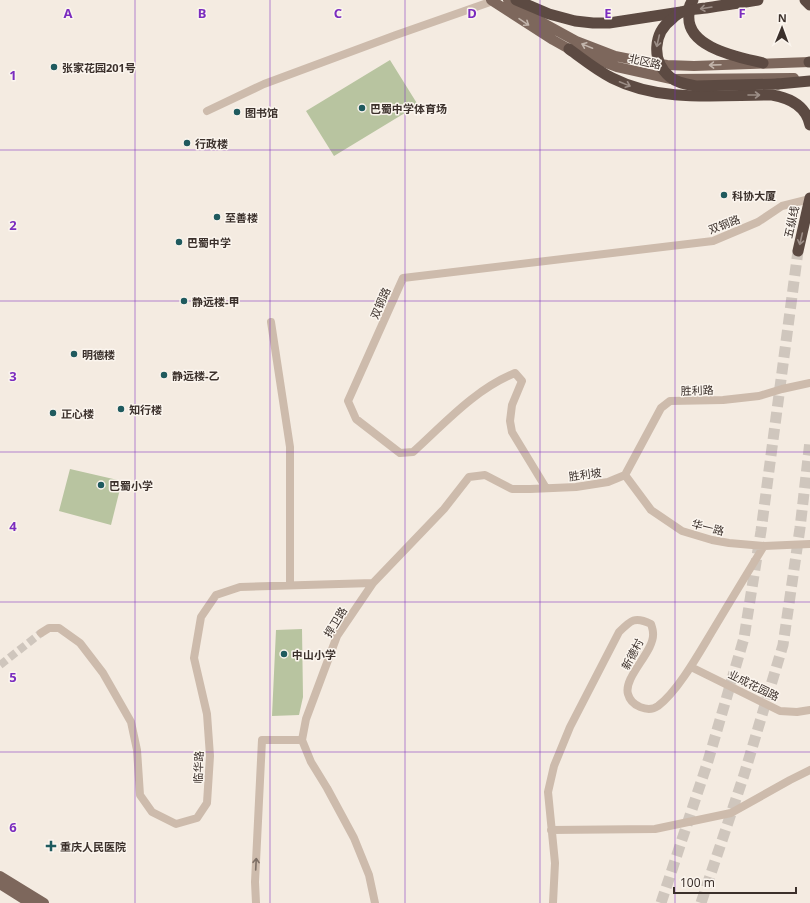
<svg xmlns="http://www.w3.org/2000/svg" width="810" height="903" font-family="'Noto Sans','Noto Sans SC',sans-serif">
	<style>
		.park { fill: #b8c4a0 }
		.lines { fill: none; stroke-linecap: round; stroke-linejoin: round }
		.minor-tunnel { stroke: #cfc6bd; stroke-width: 8; stroke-dasharray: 8 4; stroke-linecap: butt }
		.highway-tunnel { stroke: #cfc6bd; stroke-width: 11; stroke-dasharray: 11 5.5; stroke-linecap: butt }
		.minor { stroke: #cdbbac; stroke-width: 8 }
		.major { stroke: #7d675c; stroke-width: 10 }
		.highway { stroke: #5c4a42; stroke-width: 11 }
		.highway-bridge { stroke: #5c4a42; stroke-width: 11 }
		.oneway { stroke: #9c8e87 }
		.oneway2 { stroke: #c2b5ac }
		.oneway3 { stroke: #7d6f65 }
		.grid { fill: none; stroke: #7b2cbf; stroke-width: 1; stroke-opacity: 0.55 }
		.poi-dot { fill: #1f5a5e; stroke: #fbf5ee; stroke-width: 1.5 }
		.labels { text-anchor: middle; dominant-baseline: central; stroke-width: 3; stroke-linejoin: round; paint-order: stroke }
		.street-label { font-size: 11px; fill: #3b302b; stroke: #fbf5ee }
		.poi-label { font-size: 11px; font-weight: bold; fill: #3b302b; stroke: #fbf5ee; text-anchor: start }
		.grid-label { font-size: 13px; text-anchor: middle; font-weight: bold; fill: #7b2cbf; stroke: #fbf5ee; stroke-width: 3; stroke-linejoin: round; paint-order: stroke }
	</style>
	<rect width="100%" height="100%" fill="#f4ebe1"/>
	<path class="park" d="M390 60 418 105 334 156 306 111Z
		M70 469 122 481 111 525 59 511Z
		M302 629 303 697 299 715 272 716 276 630Z"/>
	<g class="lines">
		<path class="minor-tunnel" d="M0 665 41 633"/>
		<path class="highway-tunnel" d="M661 903 708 761 744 638 761 531 798 251
			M701 903 744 775 783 645 800 528 810 441"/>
		<path class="minor" d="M207 111 264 84 396 35 493 1
			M271 322 290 447V585
			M625 475 661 408 670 401 723 400 759 396 782 389 810 383
			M625 475 651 510 682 531 712 540 729 543 764 546 810 544
			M546 488 512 432 510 421 512 405 522 381 515 373C475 389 444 424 413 452L400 453 356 419 348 401 403 278 713 241 758 222 782 206 810 199
			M41 633 49 628H59L80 643 103 673 131 722 137 750 140 795 152 812 176 824 197 818 207 803 210 756 207 714 194 658 201 617 216 595 240 587 373 583
			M691 667 780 711 797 712 810 710
			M551 830 655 829 731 813 790 780 810 770
			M256 903 255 882 262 740H302
			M375 903 369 875 354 838 327 788 311 762 302 740 306 719 337 636 373 583 444 509 469 477 485 475 512 489H530L576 487 608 482 625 475
			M553 903 555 863 548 792 554 766 570 727 619 632C631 620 635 616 651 624 652 627 653 631 653 633 655 651 623 677 628 694 631 706 648 713 658 706 677 692 698 655 710 635 728 605 746 575 764 546"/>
		<path class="major" d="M491 0 553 40 569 49 617 67 671 79 794 78
			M508 0 545 24 576 41 615 56 635 60 667 65 694 66 810 62
			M0 876 44 903
			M0 884 30 903"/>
		<path class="highway" d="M516 0 549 14 575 21 593 23H609L681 12
			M693 0C689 5 689 8 689 14 685 48 739 57 763 63
			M805 0 810 5
			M569 49C583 59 596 70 612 78 661 103 719 95 772 95 790 98 806 106 810 125
			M809 62H810
			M778 84 810 81
			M798 251 810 198"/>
		<path class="highway-bridge" d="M758 0C741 3 723 5 706 8 699 9 689 9 682 12 679 13 675 16 672 19 653 33 651 61 670 77 677 83 686 84 696 86L778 84"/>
	</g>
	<defs><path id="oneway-shaft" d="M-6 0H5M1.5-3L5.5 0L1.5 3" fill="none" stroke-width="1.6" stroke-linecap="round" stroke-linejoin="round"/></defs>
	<g class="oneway">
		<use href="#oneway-shaft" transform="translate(706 8) rotate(171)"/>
		<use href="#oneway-shaft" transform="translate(658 41) rotate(103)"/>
		<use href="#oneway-shaft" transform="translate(625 84) rotate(22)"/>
		<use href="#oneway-shaft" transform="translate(754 95)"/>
		<use href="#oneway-shaft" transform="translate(801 239) rotate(103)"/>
	</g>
	<g class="oneway2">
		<use href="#oneway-shaft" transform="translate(524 22) rotate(34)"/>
		<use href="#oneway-shaft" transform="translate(587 46) rotate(-158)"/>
		<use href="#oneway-shaft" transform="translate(715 65) rotate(178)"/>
	</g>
	<use class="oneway3" href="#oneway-shaft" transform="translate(256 864) rotate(-87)"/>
	<path class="grid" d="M135 0V903M270 0V903M405 0V903M540 0V903M675 0V903M0 150H810M0 301H810M0 452H810M0 602H810M0 752H810"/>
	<g class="poi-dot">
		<circle cx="54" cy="67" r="4"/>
		<circle cx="362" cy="108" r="4"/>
		<circle cx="237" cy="112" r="4"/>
		<circle cx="187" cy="143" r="4"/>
		<circle cx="724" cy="195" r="4"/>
		<circle cx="217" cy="217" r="4"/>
		<circle cx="179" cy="242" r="4"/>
		<circle cx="184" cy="301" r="4"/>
		<circle cx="74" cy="354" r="4"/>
		<circle cx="164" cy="375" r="4"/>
		<circle cx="121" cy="409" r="4"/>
		<circle cx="53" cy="413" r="4"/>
		<circle cx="101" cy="485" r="4"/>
		<circle cx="284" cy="654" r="4"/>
		<path d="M49 840h4v4h4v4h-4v4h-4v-4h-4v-4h4z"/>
	</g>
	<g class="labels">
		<g class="street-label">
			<text transform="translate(645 61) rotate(13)">北区路</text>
			<text transform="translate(791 222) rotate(-77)">五纵线</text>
			<text transform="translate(724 224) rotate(-21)">双钢路</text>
			<text transform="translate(380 303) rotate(-66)">双钢路</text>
			<text transform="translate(697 390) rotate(-2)">胜利路</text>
			<text transform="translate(585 474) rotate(-8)">胜利坡</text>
			<text transform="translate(708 527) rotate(14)">华一路</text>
			<text transform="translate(335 622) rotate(-59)">捍卫路</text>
			<text transform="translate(632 654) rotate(-62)">新德村</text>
			<text transform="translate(754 685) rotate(26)">业成花园路</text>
			<text transform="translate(198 767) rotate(-88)">临华路</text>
		</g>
		<g class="poi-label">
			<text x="62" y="67">张家花园201号</text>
			<text x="370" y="108">巴蜀中学体育场</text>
			<text x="245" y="112">图书馆</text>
			<text x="195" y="143">行政楼</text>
			<text x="732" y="195">科协大厦</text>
			<text x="225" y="217">至善楼</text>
			<text x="187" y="242">巴蜀中学</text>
			<text x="192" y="301">静远楼-甲</text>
			<text x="82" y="354">明德楼</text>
			<text x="172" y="375">静远楼-乙</text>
			<text x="129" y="409">知行楼</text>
			<text x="61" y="413">正心楼</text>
			<text x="109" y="485">巴蜀小学</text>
			<text x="292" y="654">中山小学</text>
			<text x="60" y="846">重庆人民医院</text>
		</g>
	</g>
	<g class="grid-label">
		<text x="68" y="18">A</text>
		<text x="202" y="18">B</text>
		<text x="338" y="18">C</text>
		<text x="472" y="18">D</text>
		<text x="608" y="18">E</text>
		<text x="742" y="18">F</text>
		<text x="13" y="80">1</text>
		<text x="13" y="230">2</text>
		<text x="13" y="381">3</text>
		<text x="13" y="531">4</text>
		<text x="13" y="682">5</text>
		<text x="13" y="832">6</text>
	</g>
	<g transform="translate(782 28) rotate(1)" stroke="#fbf5ee" stroke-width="3" paint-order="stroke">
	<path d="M0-3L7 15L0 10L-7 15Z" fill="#3b302b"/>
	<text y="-6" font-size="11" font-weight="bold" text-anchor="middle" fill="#3b302b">N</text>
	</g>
	<path d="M674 887v6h122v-6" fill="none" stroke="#3b302b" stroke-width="2"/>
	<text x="680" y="887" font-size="12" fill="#3b302b" stroke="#fbf5ee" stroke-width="3" paint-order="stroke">100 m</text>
</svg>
